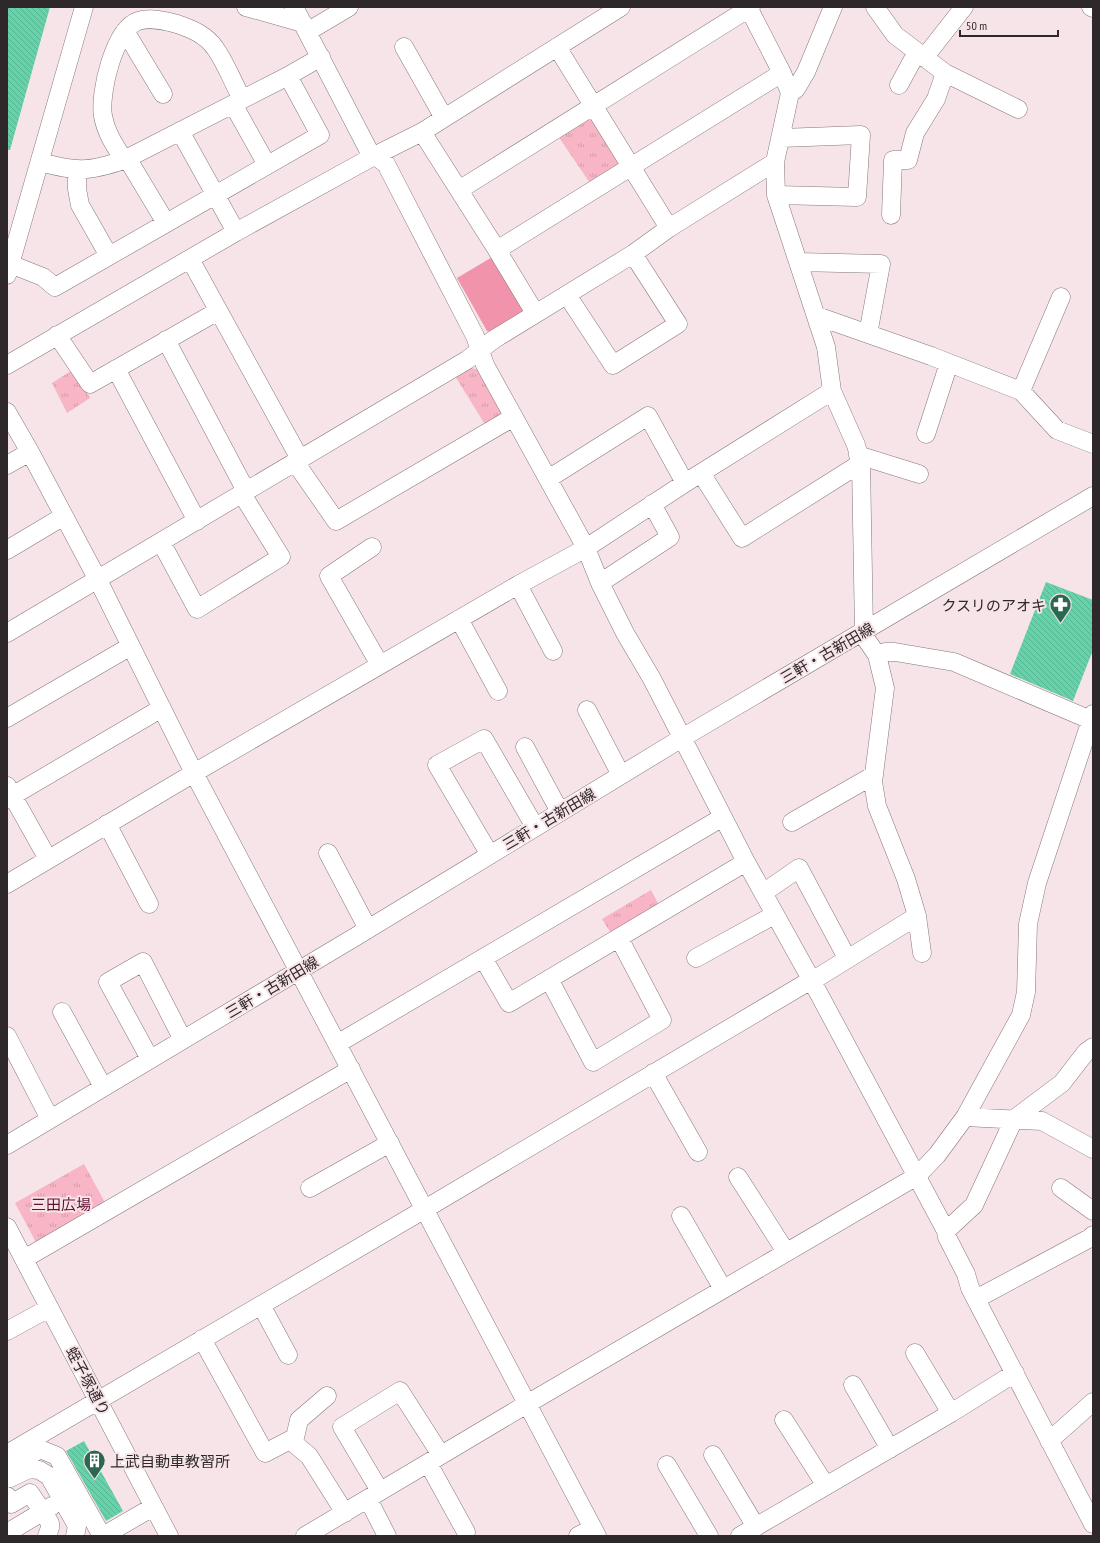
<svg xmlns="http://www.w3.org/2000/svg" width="1100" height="1543" font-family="'PT Sans Narrow','Noto Sans JP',sans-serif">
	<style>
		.park { fill: url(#park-tufts) }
		.water { fill: #f293ac }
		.building { fill: url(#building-back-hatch) }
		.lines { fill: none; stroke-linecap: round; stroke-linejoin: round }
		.minor-casing { stroke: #86777a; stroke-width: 19 }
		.minor { stroke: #fff; stroke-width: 18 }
		.labels { text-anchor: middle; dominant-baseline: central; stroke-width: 4; stroke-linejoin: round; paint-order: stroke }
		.poi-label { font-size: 15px; fill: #2f282a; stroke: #f6e4e8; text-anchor: end }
		.street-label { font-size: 15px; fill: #2f282a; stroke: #f6e4e8 }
		.park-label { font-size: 15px; fill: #641031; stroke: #f6e4e8 }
	</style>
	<defs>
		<pattern id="park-tufts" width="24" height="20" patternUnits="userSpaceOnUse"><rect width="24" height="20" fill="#f7b5c5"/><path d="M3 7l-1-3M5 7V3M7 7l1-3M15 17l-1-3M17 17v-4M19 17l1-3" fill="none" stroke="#d49ca9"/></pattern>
		<pattern id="building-back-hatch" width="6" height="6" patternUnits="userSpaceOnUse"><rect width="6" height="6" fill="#66d2a9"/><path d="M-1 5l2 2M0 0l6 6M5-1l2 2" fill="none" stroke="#59b492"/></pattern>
	</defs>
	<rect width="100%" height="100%" fill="#f6e4e8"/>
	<path class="park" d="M586 119 594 121 620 163 617 171 592 186 558 136Z
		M469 367 478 370 502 411 498 419 486 426 455 376Z
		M74 369 90 398 67 413 52 383Z
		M651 890 660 907 612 935 602 919Z
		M84 1164 107 1206 37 1244 15 1203Z"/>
	<path class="water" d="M494 256 524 307 523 315 495 334 487 331 457 278Z"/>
	<path class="building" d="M7 7H50L10 150H7Z
		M1046 582 1093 600V650L1073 701 1010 674Z
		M84 1441 123 1511 106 1521 66 1451Z"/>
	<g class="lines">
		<defs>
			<path id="minor" d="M246 7 303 23
				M294 7 369 151 386 164 475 336 485 365 586 548 600 583 625 633 652 679 746 862 812 981 946 1231 947 1237 966 1274 970 1288 1093 1524
				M748 7 782 73 790 93 775 162 776 195 826 347 832 391 856 445 861 463 864 631 866 639 877 655 885 688 873 782 877 806 906 879 917 916 922 953
				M875 7 895 35 945 73 1018 109
				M1091 7 1093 8
				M125 31 163 94
				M307 32 349 7
				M404 47 444 118
				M557 47 669 228
				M924 58 964 7
				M899 85 917 52
				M790 93 796 89 806 72 833 7
				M233 104 267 165
				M180 131 236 232
				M422 132 497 250 535 313
				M127 158 166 223
				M124 160C115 146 106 133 103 116 99 94 114 29 138 21 151 17 166 21 177 24 192 29 206 35 215 48 226 63 233 83 242 99
				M40 162C77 172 88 172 124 160L288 76 321 57
				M77 170V189L80 205 109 256
				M459 190 751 7
				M776 195 857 197 861 135 781 138
				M891 215 893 160H908L915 133 936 99 945 73
				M497 250 782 73
				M190 259 300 459
				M798 262 881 264 868 334
				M10 264 43 277 55 287 320 135 288 76
				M7 275 84 7
				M567 295 613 365 678 324 633 254
				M817 316 931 356 1021 391 1057 430 1093 444
				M57 335 90 384 218 311
				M166 340 246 491
				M7 365 236 232 374 156 422 132 621 7
				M116 369 197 521
				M1021 391 1061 297
				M7 412 30 452 98 580 194 773 597 1536
				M926 434 949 363
				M858 455 919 474
				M295 462 336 521 512 418
				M7 465 30 452
				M701 473 742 538 861 463
				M548 479 648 416 685 483
				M161 542 197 609 281 557 242 494
				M372 547 329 576 380 665
				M7 550 64 516
				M600 583 670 537 652 504
				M518 585 553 651
				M459 619 498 691
				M7 633 467 360 493 340 633 254 669 228 775 162
				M877 655 885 652H895L954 662 1093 721
				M587 710 621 775
				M7 718 131 646
				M525 747 560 812
				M7 786 48 859
				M7 799 162 708
				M792 822 874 775
				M107 824 149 904
				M328 853 368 929
				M490 855 437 765 484 739 535 827
				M7 884 194 773 518 585 586 548 685 483 832 391
				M763 893 799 868 847 958
				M483 958 509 1003 746 862
				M696 958 774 915
				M549 979 593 1062 662 1020 619 938
				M62 1012 103 1087
				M7 1036 50 1119
				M337 1044 723 817
				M150 1059 108 982 143 962 183 1040
				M653 1073 698 1152
				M965 1117 1042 1121 1093 1149
				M7 1145 355 937 682 738 1093 496
				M738 1177 786 1252
				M310 1188 390 1143
				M1061 1188 1093 1211
				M681 1216 723 1289
				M7 1227 169 1536
				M946 1231 974 1205 1014 1119 1062 1083 1086 1052 1093 1047
				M24 1259 351 1069
				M976 1299 1090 1238 1093 1235
				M261 1305 288 1355
				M7 1331 49 1308
				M202 1339 265 1453 290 1440 309 1456 345 1513
				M915 1353 951 1413
				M853 1385 890 1449
				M784 1420 826 1486
				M1049 1441 1093 1402
				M294 1442 299 1420 327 1396
				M7 1454 425 1209 806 983 812 981 917 916
				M713 1455 756 1527
				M428 1463 466 1532
				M667 1465 709 1536
				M7 1469 40 1449 57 1456 102 1536
				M10 1478 29 1469 39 1470 49 1476 77 1526 75 1536
				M380 1491 342 1427 400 1391 441 1455
				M7 1496 11 1504 30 1493 50 1523V1528L47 1536
				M368 1499 387 1536
				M7 1533 52 1506
				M103 1536 153 1507
				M305 1536 527 1404 917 1176 937 1155 965 1117 1021 1015 1026 992 1028 924 1037 883 1093 714
				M578 1536 593 1528
				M740 1536 951 1413 1015 1373"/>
		</defs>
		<use href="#minor" class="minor-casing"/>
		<use href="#minor" class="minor"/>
	</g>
	<defs>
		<symbol id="pharmacy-pin" viewBox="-11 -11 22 30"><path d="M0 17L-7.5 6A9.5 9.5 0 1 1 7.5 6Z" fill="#2c6751" stroke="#f6e4e8"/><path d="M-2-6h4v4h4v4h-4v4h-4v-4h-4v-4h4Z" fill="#fff"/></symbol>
		<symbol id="building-pin" viewBox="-11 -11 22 30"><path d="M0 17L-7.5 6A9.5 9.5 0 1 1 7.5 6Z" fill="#2c6751" stroke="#f6e4e8"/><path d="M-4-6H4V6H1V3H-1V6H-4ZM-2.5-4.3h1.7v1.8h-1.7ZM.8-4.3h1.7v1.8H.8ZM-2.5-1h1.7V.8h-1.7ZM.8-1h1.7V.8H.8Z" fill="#fff"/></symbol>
	</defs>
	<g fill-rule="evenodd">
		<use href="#pharmacy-pin" x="1048" y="592" width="25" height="34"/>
		<use href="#building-pin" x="82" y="1448" width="25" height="34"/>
	</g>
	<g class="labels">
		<g class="poi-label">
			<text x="1046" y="605">クスリのアオキ</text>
			<text x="110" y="1461" text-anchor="start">上武自動車教習所</text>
		</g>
		<g class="street-label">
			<text transform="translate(827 653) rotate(-30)">三軒・古新田線</text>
			<text transform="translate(549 819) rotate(-31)">三軒・古新田線</text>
			<text transform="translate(272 987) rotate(-31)">三軒・古新田線</text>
			<text transform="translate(88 1381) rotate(62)">蛭子塚通り</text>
		</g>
		<g class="park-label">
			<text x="61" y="1204">三田広場</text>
		</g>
	</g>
	<rect width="1100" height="1543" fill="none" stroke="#2f282a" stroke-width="16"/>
	<path d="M960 30v6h98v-6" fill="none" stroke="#2f282a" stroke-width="2"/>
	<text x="966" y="30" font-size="12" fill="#2f282a" stroke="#f6e4e8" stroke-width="3" paint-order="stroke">50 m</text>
</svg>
